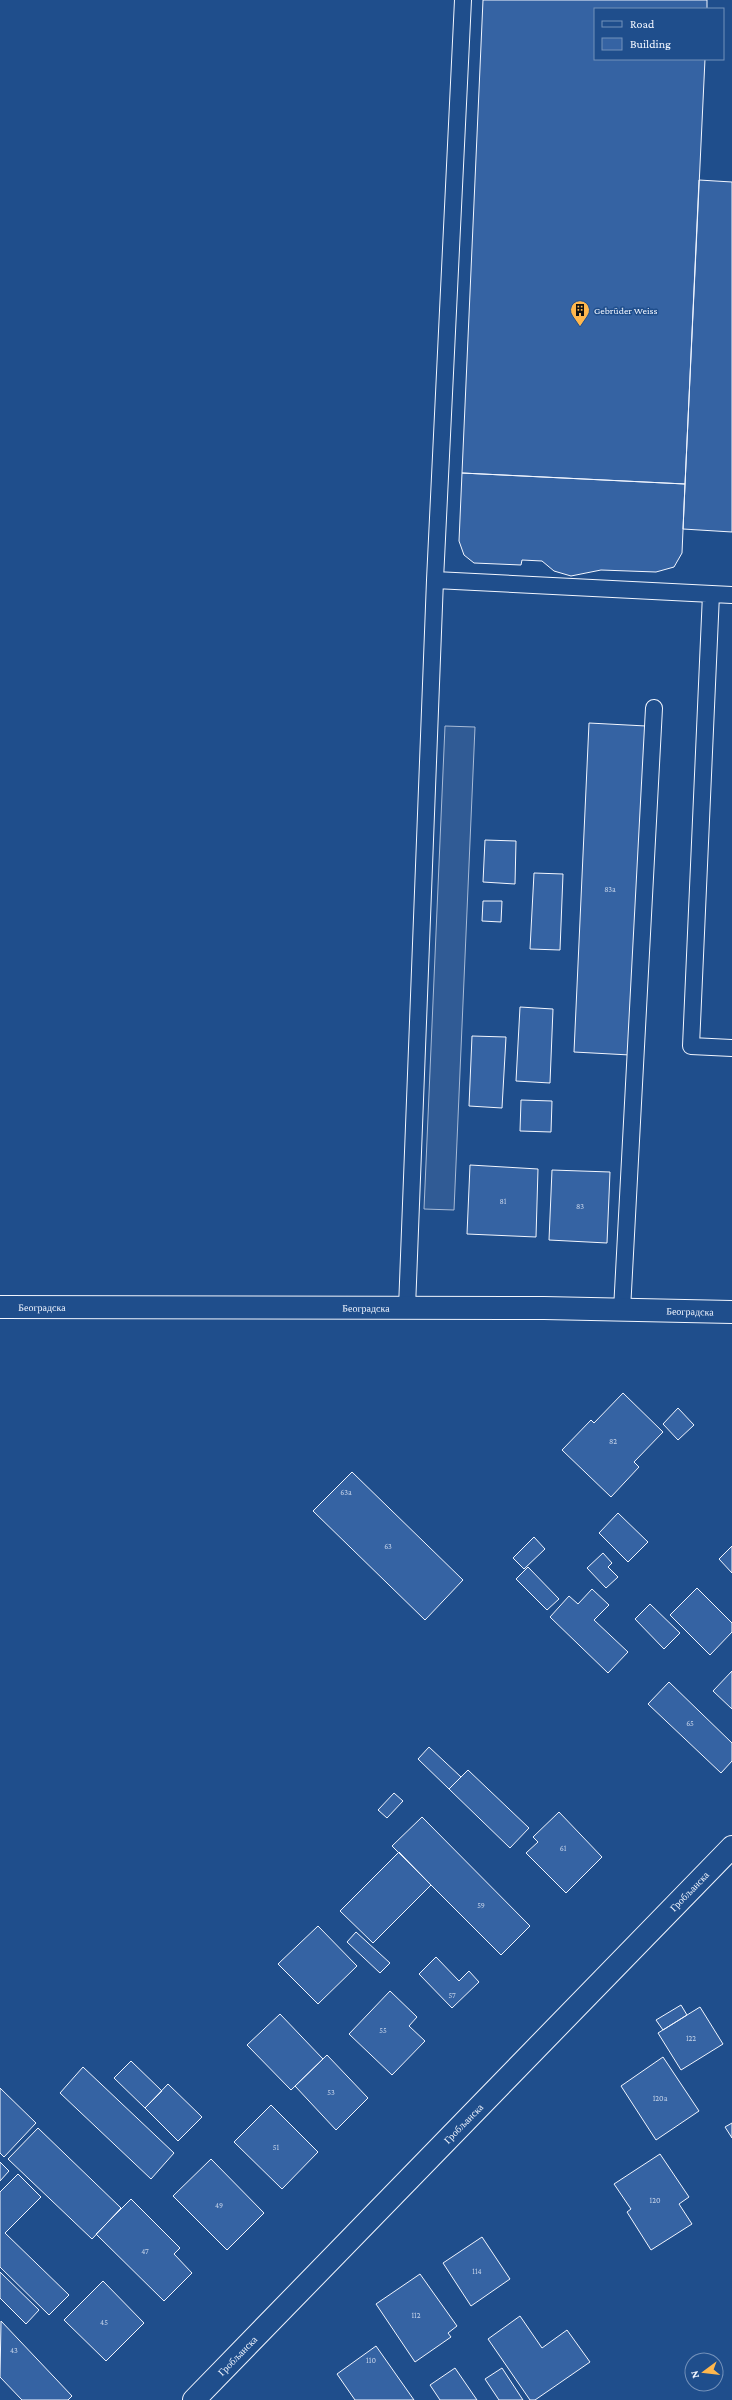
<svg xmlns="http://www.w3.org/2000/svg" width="732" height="2400" font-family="'Crimson Pro',serif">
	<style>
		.parking { fill: #305b95; stroke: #a8bbd7 }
		.building { fill: #3563a3; stroke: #f2f6ff }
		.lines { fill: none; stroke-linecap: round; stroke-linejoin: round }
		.lane-casing { stroke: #f2f6ff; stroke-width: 18 }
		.street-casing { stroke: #f2f6ff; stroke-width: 24 }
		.lane { stroke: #1f4e8c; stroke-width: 16 }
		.street { stroke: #1f4e8c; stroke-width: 22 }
		.labels { text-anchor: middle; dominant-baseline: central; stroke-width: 3; stroke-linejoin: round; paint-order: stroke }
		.number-label { font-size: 8px; fill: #c3d1e8 }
		.poi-label { font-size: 10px; fill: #f2f6ff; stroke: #1f4e8c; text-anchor: start }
		.street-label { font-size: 10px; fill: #f2f6ff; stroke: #1f4e8c }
	</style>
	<rect width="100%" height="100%" fill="#1f4e8c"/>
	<path class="parking" d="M445 726 475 727 454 1210 424 1209Z"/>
	<path class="building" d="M483 0H707V9H595V59H705L685 484 462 473Z
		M699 180 732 182V532L683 529Z
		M462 473 685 484 682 553 674 567 656 572 601 570 571 576 554 571 542 561 522 560 521 565 474 563 464 555 459 541Z
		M589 723 646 726 630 1055 574 1052Z
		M485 840 516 841 515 884 483 882Z
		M534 873 563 874 560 950 530 949Z
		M483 901H502L501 922 482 921Z
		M520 1007 553 1009 550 1083 516 1081Z
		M472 1036 506 1037 502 1108 469 1106Z
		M521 1100 552 1101 551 1132 520 1131Z
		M470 1165 538 1169 536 1237 467 1234Z
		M552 1170 610 1172 607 1243 549 1240Z
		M623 1393 663 1432 634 1462 639 1467 611 1497 562 1450 591 1420 594 1423Z
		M678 1408 694 1425 678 1440 663 1424Z
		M352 1472 463 1580 425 1620 313 1511Z
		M618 1513 648 1542 628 1562 599 1533Z
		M534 1537 545 1549 524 1569 513 1558Z
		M732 1546V1573L719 1559Z
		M603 1553 612 1563 608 1567 618 1577 606 1588 587 1568Z
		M528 1567 559 1599 547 1610 516 1579Z
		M697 1588 732 1623V1632L710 1655 670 1615Z
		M592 1589 609 1605 594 1620 628 1652 608 1673 550 1617 569 1596 578 1604Z
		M650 1604 680 1633 664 1649 635 1619Z
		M732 1671V1709L713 1691Z
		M669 1682 732 1743V1761L721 1773 648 1704Z
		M429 1747 461 1777 449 1789 418 1759Z
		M468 1770 529 1828 510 1848 449 1789Z
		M394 1793 403 1801 387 1818 378 1810Z
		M559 1812 602 1857 566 1893 526 1853 538 1842 533 1837Z
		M422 1817 530 1926 501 1955 392 1846Z
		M399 1852 431 1885 373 1943 340 1911Z
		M318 1926 357 1966 318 2004 278 1964Z
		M356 1932 390 1963 380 1973 347 1942Z
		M436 1957 459 1981 469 1971 479 1982 452 2008 419 1974Z
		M390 1991 417 2017 409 2026 425 2041 392 2075 349 2034Z
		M681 2005 687 2015 663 2030 656 2020Z
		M700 2007 723 2044 681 2070 658 2033Z
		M280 2014 323 2059 291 2090 247 2045Z
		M327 2055 368 2098 336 2130 295 2086Z
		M663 2057 699 2111 656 2140 621 2086Z
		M131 2061 162 2091 145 2108 114 2078Z
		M83 2067 174 2153 151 2179 60 2093Z
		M168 2084 202 2117 178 2141 145 2108Z
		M0 2088 36 2123 4 2157 0 2153Z
		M271 2105 318 2152 282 2189 234 2142Z
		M732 2123V2138L725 2127Z
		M38 2128 121 2208 92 2239 8 2159Z
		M660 2154 689 2197 679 2204 692 2224 651 2250 627 2212 631 2209 614 2184Z
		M211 2159 264 2213 227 2250 173 2196Z
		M0 2162 9 2171 0 2181Z
		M18 2174 41 2197 5 2233 69 2295 49 2315 0 2267V2192Z
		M131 2199 180 2248 174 2254 192 2273 164 2301 96 2234Z
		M482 2237 510 2279 471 2306 443 2263Z
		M0 2272 39 2310 26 2324 0 2298Z
		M420 2274 457 2326 448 2333 451 2337 415 2362 376 2304Z
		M103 2281 144 2323 106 2361 64 2320Z
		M520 2316 542 2348 567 2330 590 2362 535 2400H530L488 2339Z
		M1 2321 72 2396 68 2400H22L0 2377Z
		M376 2346 414 2400H355L337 2374Z
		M455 2368 477 2400H440L430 2385Z
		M502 2368 523 2400H499L485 2379Z"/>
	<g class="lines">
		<defs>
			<path id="lane" d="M435 580 732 595
				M711 594 691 1046 732 1048
				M407 1308 435 580 463 0
				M622 1310 654 708"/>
			<g id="street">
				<path id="s1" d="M0 1307 544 1308 732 1312"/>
				<path id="s2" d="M194 2400 732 1847"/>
			</g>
		</defs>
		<use href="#lane" class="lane-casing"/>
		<use href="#street" class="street-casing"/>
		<use href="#lane" class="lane"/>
		<use href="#street" class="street"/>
	</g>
	<defs>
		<symbol id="building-pin" viewBox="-11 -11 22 30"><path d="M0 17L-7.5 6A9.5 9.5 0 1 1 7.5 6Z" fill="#ffb74d" stroke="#1f4e8c"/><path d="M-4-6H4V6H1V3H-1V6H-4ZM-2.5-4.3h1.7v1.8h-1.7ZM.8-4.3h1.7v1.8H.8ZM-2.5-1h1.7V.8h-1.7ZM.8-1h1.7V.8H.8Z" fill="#111"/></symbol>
	</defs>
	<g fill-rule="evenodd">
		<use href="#building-pin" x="569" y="299" width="22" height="30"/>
	</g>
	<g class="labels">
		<g class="number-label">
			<text x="610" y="889">83a</text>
			<text x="503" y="1201">81</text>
			<text x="580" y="1206">83</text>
			<text x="613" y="1441">82</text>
			<text x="346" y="1492">63a</text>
			<text x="388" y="1546">63</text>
			<text x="690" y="1723">65</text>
			<text x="563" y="1848">61</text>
			<text x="481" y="1905">59</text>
			<text x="452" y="1995">57</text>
			<text x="383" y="2030">55</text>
			<text x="691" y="2038">122</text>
			<text x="331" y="2092">53</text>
			<text x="660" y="2098">120a</text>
			<text x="276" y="2147">51</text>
			<text x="655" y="2200">120</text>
			<text x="219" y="2205">49</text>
			<text x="145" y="2251">47</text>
			<text x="477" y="2271">114</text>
			<text x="416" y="2315">112</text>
			<text x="104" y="2322">45</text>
			<text x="14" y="2350">43</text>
			<text x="371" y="2360">110</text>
		</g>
		<g class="poi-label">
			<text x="594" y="310">Gebrüder Weiss</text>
		</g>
		<g class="street-label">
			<text stroke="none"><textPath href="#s1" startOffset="42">Београдска</textPath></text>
			<text stroke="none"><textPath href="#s1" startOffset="366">Београдска</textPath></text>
			<text stroke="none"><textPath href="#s1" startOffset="690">Београдска</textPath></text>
			<text stroke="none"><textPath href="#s2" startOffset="710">Гробљанска</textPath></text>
			<text stroke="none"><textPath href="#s2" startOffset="386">Гробљанска</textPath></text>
			<text stroke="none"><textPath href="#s2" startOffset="62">Гробљанска</textPath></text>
		</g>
	</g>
	<rect x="594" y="8" width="130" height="52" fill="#1f4e8c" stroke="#7391ba"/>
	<rect x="602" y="21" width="20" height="6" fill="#1f4e8c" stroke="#7391ba"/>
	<text x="630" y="28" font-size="12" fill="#f2f6ff">Road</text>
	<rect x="602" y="38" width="20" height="12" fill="#3563a3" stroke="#7391ba"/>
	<text x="630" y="48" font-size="12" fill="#f2f6ff">Building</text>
	<g transform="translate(704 2372) rotate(255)"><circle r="19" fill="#1f4e8c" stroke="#7391ba"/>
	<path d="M0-3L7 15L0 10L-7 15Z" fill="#ffb74d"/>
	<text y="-6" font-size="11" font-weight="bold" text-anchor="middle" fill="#f2f6ff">N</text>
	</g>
</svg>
